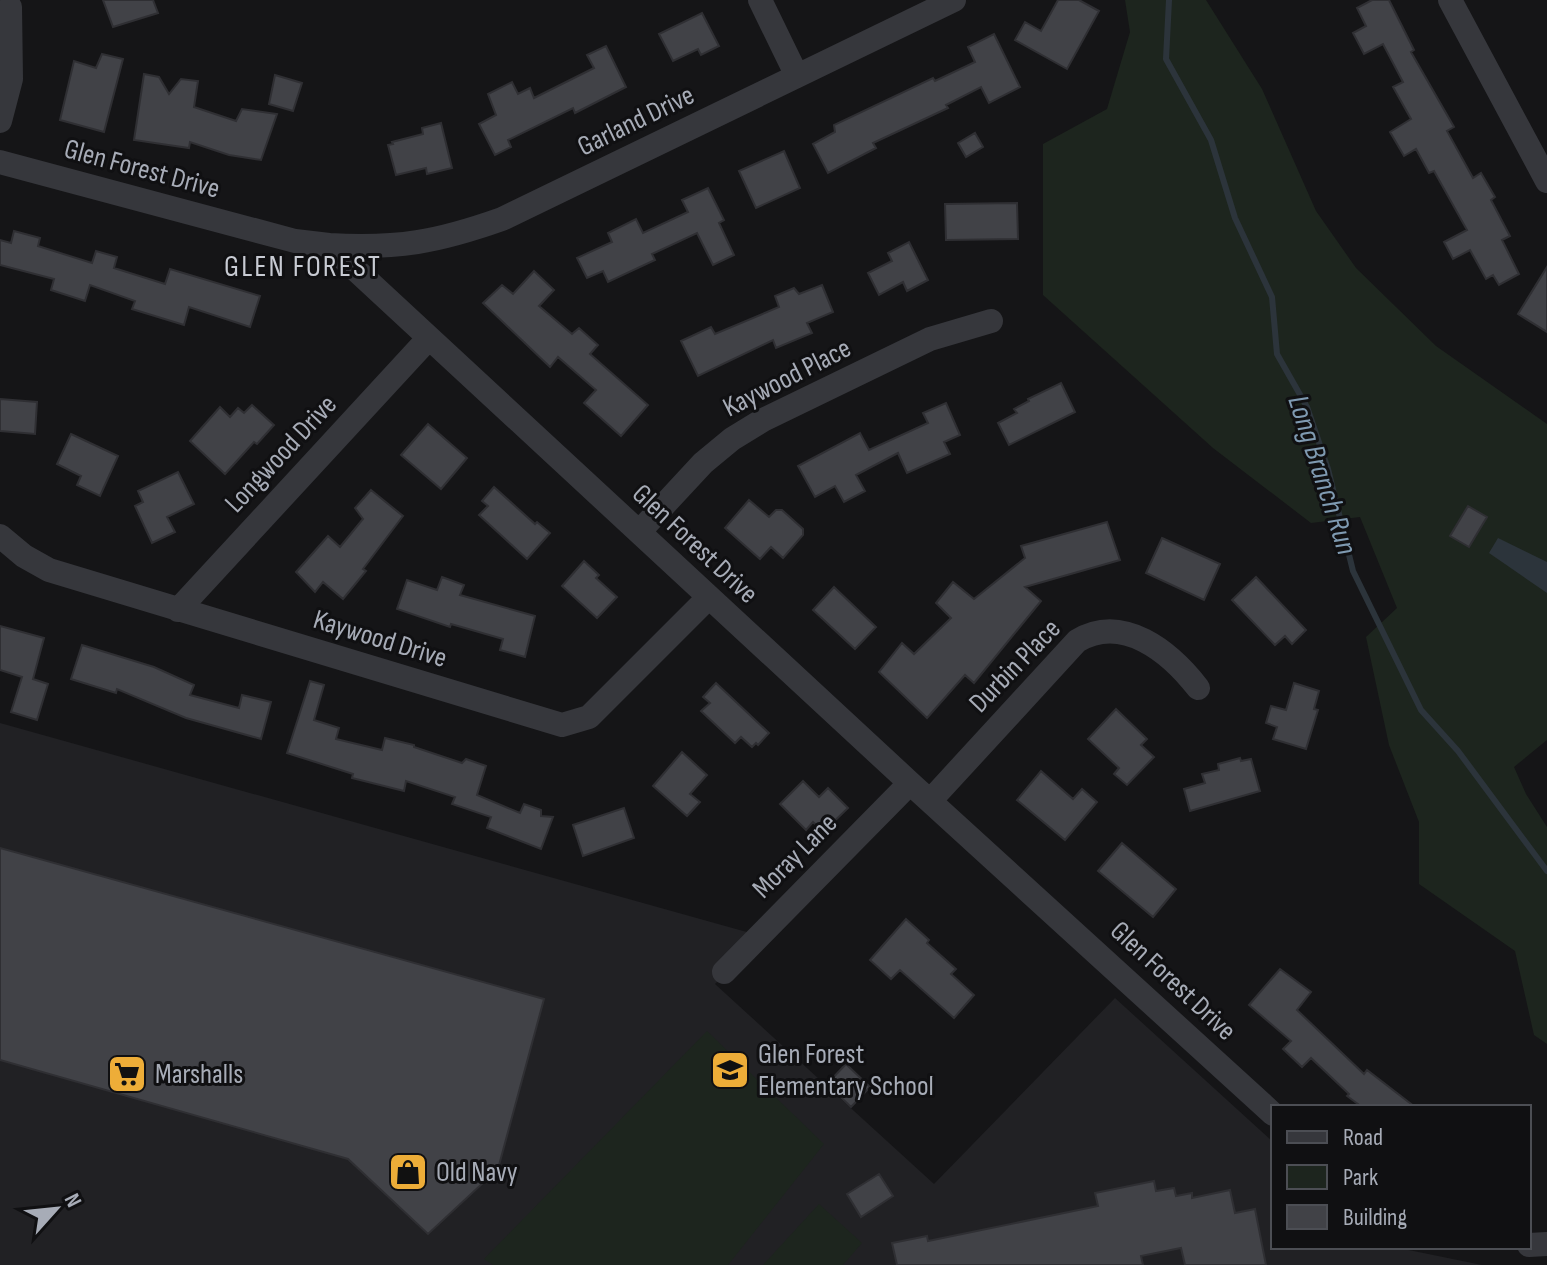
<svg xmlns="http://www.w3.org/2000/svg" width="1547" height="1265" font-family="'Sofia Sans Condensed',sans-serif">
	<style>
		.built { fill: #212124 }
		.green { fill: #1d251e }
		.water { fill: #2c343b }
		.lines { fill: none; stroke-linecap: round; stroke-linejoin: round }
		.stream { stroke: #2c343b; stroke-width: 6 }
		.building { fill: #414247; stroke: #2f2f33; stroke-width: 2 }
		.minor { stroke: #36373c; stroke-width: 24 }
		.labels { text-anchor: middle; dominant-baseline: central; stroke-width: 6; stroke-linejoin: round; paint-order: stroke }
		.street-label { font-size: 28px; fill: #a7acb7; stroke: #101012 }
		.poi-label { font-size: 28px; fill: #a7acb7; stroke: #101012; text-anchor: start }
		.neighbourhood-label { font-size: 30px; letter-spacing: 2px; fill: #c8cbd3; stroke: #101012 }
		.water-label { font-size: 30px; font-style: italic; fill: #7f9ab1; stroke: #101012 }
	</style>
	<rect width="100%" height="100%" fill="#151517"/>
	<path class="built" d="M0 723 761 936 715 984 934 1184 1115 998 1273 1142V1247H1394L1482 1265H0Z"/>
	<path class="green" d="M1125 0H1206L1262 89 1316 211 1356 268 1436 346 1547 424V740L1514 767 1526 794 1547 827V1044L1534 1035 1515 951 1419 884V822L1389 745 1366 637 1397 608 1360 517 1311 523 1213 448 1043 295V144L1107 109 1130 32Z
		M707 1031 824 1144 728 1265H493L484 1259Z
		M819 1204 862 1243 843 1265H763Z"/>
	<path class="water" d="M1498 538 1547 562V593L1489 553Z"/>
	<g class="lines">
		<path class="stream" d="M1169 0 1166 59 1211 140 1235 218 1272 297 1277 354 1307 407 1328 469 1353 571 1421 710 1458 751 1547 871"/>
	</g>
	<path class="building" d="M103 0H153L158 13 113 27Z
		M1058 0H1079L1099 11 1067 69 1015 40 1025 22 1041 31Z
		M1372 0H1389L1414 50 1411 52 1454 127 1447 131 1473 178 1481 173 1495 197 1491 200 1510 236 1502 240 1519 274 1499 285 1493 275 1486 279 1470 250 1453 259 1444 242 1467 230 1434 171 1429 173 1416 149 1404 156 1390 132 1411 119 1393 87 1403 82 1383 44 1364 54 1353 33 1366 26 1357 8Z
		M702 13 719 46 701 55 698 49 673 61 659 34Z
		M994 34 1020 87 989 103 981 87 946 105 948 108 873 143 876 148 828 173 813 144 835 132 834 125 933 78 935 81 975 62 968 47Z
		M606 46 626 87 575 113 573 108 508 140 511 147 495 155 479 124 496 115 488 94 512 82 518 94 530 88 534 98 594 68 587 55Z
		M102 54 123 59 104 132 60 120 74 61 96 68Z
		M144 74 159 77 169 94 181 79 198 81 194 107 236 121 242 109 277 114 261 160 229 155 190 142 189 148 134 140Z
		M275 75 302 83 293 111 269 104Z
		M441 123 452 168 427 174 426 168 396 175 388 145 393 144 392 142 423 134 422 128Z
		M975 133 983 147 966 157 958 143Z
		M784 151 800 188 756 208 739 171Z
		M708 188 724 220 719 223 734 255 713 265 697 233 652 254 655 260 608 282 603 271 587 278 577 258 612 242 608 233 636 219 643 233 688 212 682 200Z
		M1017 203 1018 239 946 240 945 204Z
		M14 231 40 238 38 246 92 263 96 251 117 257 114 268 165 284 170 269 260 296 250 327 189 307 184 325 132 309 135 301 90 285 85 301 51 290 54 279 0 265V240L11 243Z
		M909 242 928 280 907 291 903 282 879 295 868 273 892 261 888 253Z
		M1547 267V332L1518 314Z
		M534 271 554 290 539 306 572 334 579 328 598 345 590 354 648 405 621 436 584 403 596 390 558 357 550 367 483 303 502 285 513 294Z
		M822 285 833 312 807 323 812 333 776 348 773 340 698 376 681 341 711 327 715 334 779 307 775 296 794 288 799 294Z
		M1061 383 1075 412 1009 445 998 423 1017 413 1014 409 1029 401 1028 399Z
		M0 399 37 402 35 434 0 431Z
		M946 403 960 435 944 442 950 454 907 473 898 453 856 475 865 491 844 502 835 486 815 497 798 466 860 433 869 450 928 423 923 413Z
		M252 405 274 425 257 444 254 442 225 474 190 441 220 407 230 417 238 408 244 413Z
		M428 424 467 458 441 489 401 455Z
		M71 434 118 456 100 496 77 485 81 476 57 464Z
		M178 472 194 504 167 517 175 532 152 543 135 506 143 502 138 491Z
		M494 487 535 524 537 522 550 533 527 559 479 515 488 506 482 501Z
		M371 490 403 516 363 569 366 571 343 599 323 582 315 592 296 572 328 536 340 547 363 519 355 508Z
		M749 500 769 517 776 510H782L803 529V535L783 558 771 547 760 559 725 528Z
		M1468 506 1487 517 1469 547 1450 536Z
		M1107 522 1120 560 1025 587 1041 601 974 683 965 675 927 718 879 672 902 643 914 654 951 618 936 603 953 582 974 599 1025 558 1021 546Z
		M1162 538 1220 564 1204 600 1146 573Z
		M584 561 599 575 596 578 617 597 597 618 562 586Z
		M442 577 464 585 460 595 535 616 525 657 500 650 503 639 451 624 450 627 397 609 407 580 437 590Z
		M1256 577 1306 630 1292 644 1285 636 1275 645 1232 600Z
		M834 587 876 627 855 649 813 610Z
		M0 626 44 638 33 679 48 684 37 720 11 712 22 677 0 670Z
		M82 645 154 667 194 685 190 695 239 708 242 695 271 702 261 739 186 718 117 689 116 693 71 679Z
		M310 681 324 685 314 720 339 728 336 739 382 750 385 738 414 745V747L462 763 466 759 486 766 477 795 520 813 524 804 541 810V816L553 817 541 849 487 828 491 817 452 804 455 797 406 781 404 791 352 778 353 774 287 753Z
		M716 683 769 733 758 745 756 743 752 747 741 737 735 743 701 711 710 703 703 697Z
		M1294 683 1319 691 1314 709 1318 710 1306 749 1273 739 1277 727 1266 723 1271 706 1286 710Z
		M1116 709 1147 739 1141 745 1154 757 1127 785 1114 774 1119 768 1088 739Z
		M682 752 707 775 690 794 700 802 687 816 653 786Z
		M1240 758 1241 761 1251 759 1260 791 1190 811 1184 789 1205 783 1202 774 1219 770 1218 764Z
		M1041 771 1073 799 1082 789 1097 802 1065 840 1017 800Z
		M803 781 819 797 828 788 848 808 823 832 813 822 806 830 780 804Z
		M624 808 634 838 583 856 573 825Z
		M1122 843 1176 889 1153 917 1098 871Z
		M0 848 544 999 498 1169 428 1234 348 1159 0 1060Z
		M906 919 929 940 927 943 956 969 951 974 974 995 954 1018 900 970 891 979 870 960Z
		M1280 969 1311 992 1297 1010 1364 1074 1367 1070 1415 1107H1362L1347 1096 1349 1094 1311 1058 1302 1067 1283 1049 1291 1041 1249 1005Z
		M846 1064 870 1087 851 1107 827 1084Z
		M879 1174 893 1196 861 1217 847 1194Z
		M1154 1181 1156 1191 1174 1188 1176 1196 1192 1193V1198L1230 1190 1235 1213 1255 1209 1266 1265H1185L1181 1248 1141 1256 1143 1265H897L892 1243 927 1236 928 1241 1098 1206 1095 1193Z"/>
	<g class="lines">
		<path class="minor" d="M760 0 797 76
			M1450 0 1547 181
			M0 121 11 79 10 7
			M0 162 295 241 329 245 910 783 1273 1114
			M329 245C398 249 437 242 502 219L954 0
			M639 532 703 463 732 439 763 420 930 339 991 321
			M0 536 24 556 49 570 562 725 589 717 709 597
			M178 610 428 339
			M930 801 1077 641C1123 613 1170 652 1198 688
			M724 972 910 783
			M1529 1245 1547 1244"/>
	</g>
	<defs>
		<symbol id="school-square" viewBox="-11 -11 22 22"><rect x="-9" y="-9" width="18" height="18" rx="4" fill="#edad38" stroke="#101012"/><path d="M0-5L7-2L0 1L-7-2ZM-4 1L0 2.5L4 1V4Q0 6-4 4Z" fill="#111"/></symbol>
		<symbol id="supermarket-square" viewBox="-11 -11 22 22"><rect x="-9" y="-9" width="18" height="18" rx="4" fill="#edad38" stroke="#101012"/><path d="M-6-5.5h2.5l.6 2H6L4.5 2H-2.5L-4.4-4H-6ZM-1.5 3.2a1.3 1.3 0 1 0 .1 0ZM3 3.2a1.3 1.3 0 1 0 .1 0Z" fill="#111"/></symbol>
		<symbol id="shop-square" viewBox="-11 -11 22 22"><rect x="-9" y="-9" width="18" height="18" rx="4" fill="#edad38" stroke="#101012"/><path d="M-5-2.5h2.3a2.7 3.5 0 0 1 5.4 0H5L5.5 6h-11ZM-1.5-2.5h3a1.5 2.3 0 0 0-3 0Z" fill="#111"/></symbol>
	</defs>
	<g fill-rule="evenodd">
		<use href="#school-square" x="708" y="1048" width="44" height="44"/>
		<use href="#supermarket-square" x="105" y="1052" width="44" height="44"/>
		<use href="#shop-square" x="386" y="1150" width="44" height="44"/>
	</g>
	<g class="labels">
		<g class="street-label">
			<text transform="translate(636 121) rotate(-26)">Garland Drive</text>
			<text transform="translate(142 169) rotate(15)">Glen Forest Drive</text>
			<text transform="translate(787 378) rotate(-27)">Kaywood Place</text>
			<text transform="translate(281 454) rotate(-47)">Longwood Drive</text>
			<text transform="translate(695 544) rotate(43)">Glen Forest Drive</text>
			<text transform="translate(380 639) rotate(17)">Kaywood Drive</text>
			<text transform="translate(1015 666) rotate(-46)">Durbin Place</text>
			<text transform="translate(795 856) rotate(-45)">Moray Lane</text>
			<text transform="translate(1173 981) rotate(43)">Glen Forest Drive</text>
		</g>
		<g class="poi-label">
			<text x="758" y="1054">Glen Forest<tspan x="758" dy="32">Elementary School</tspan></text>
			<text x="155" y="1074">Marshalls</text>
			<text x="436" y="1172">Old Navy</text>
		</g>
		<g class="neighbourhood-label">
			<text x="303" y="267">GLEN FOREST</text>
		</g>
		<g class="water-label">
			<text transform="translate(1322 475) rotate(72)">Long Branch Run</text>
		</g>
	</g>
	<rect x="1271" y="1105" width="260" height="144" fill="#101012" stroke="#4c4e54" stroke-width="2"/>
	<rect x="1287" y="1131" width="40" height="12" fill="#36373c" stroke="#4c4e54" stroke-width="2"/>
	<text x="1343" y="1145" font-size="24" fill="#a7acb7">Road</text>
	<rect x="1287" y="1165" width="40" height="24" fill="#1d251e" stroke="#4c4e54" stroke-width="2"/>
	<text x="1343" y="1185" font-size="24" fill="#a7acb7">Park</text>
	<rect x="1287" y="1205" width="40" height="24" fill="#414247" stroke="#4c4e54" stroke-width="2"/>
	<text x="1343" y="1225" font-size="24" fill="#a7acb7">Building</text>
	<g transform="translate(56 1209) rotate(63)" stroke="#101012" stroke-width="6" paint-order="stroke">
	<path d="M0-6L14 30L0 20L-14 30Z" fill="#a7acb7"/>
	<text y="-12" font-size="22" font-weight="bold" text-anchor="middle" fill="#a7acb7">N</text>
	</g>
</svg>
